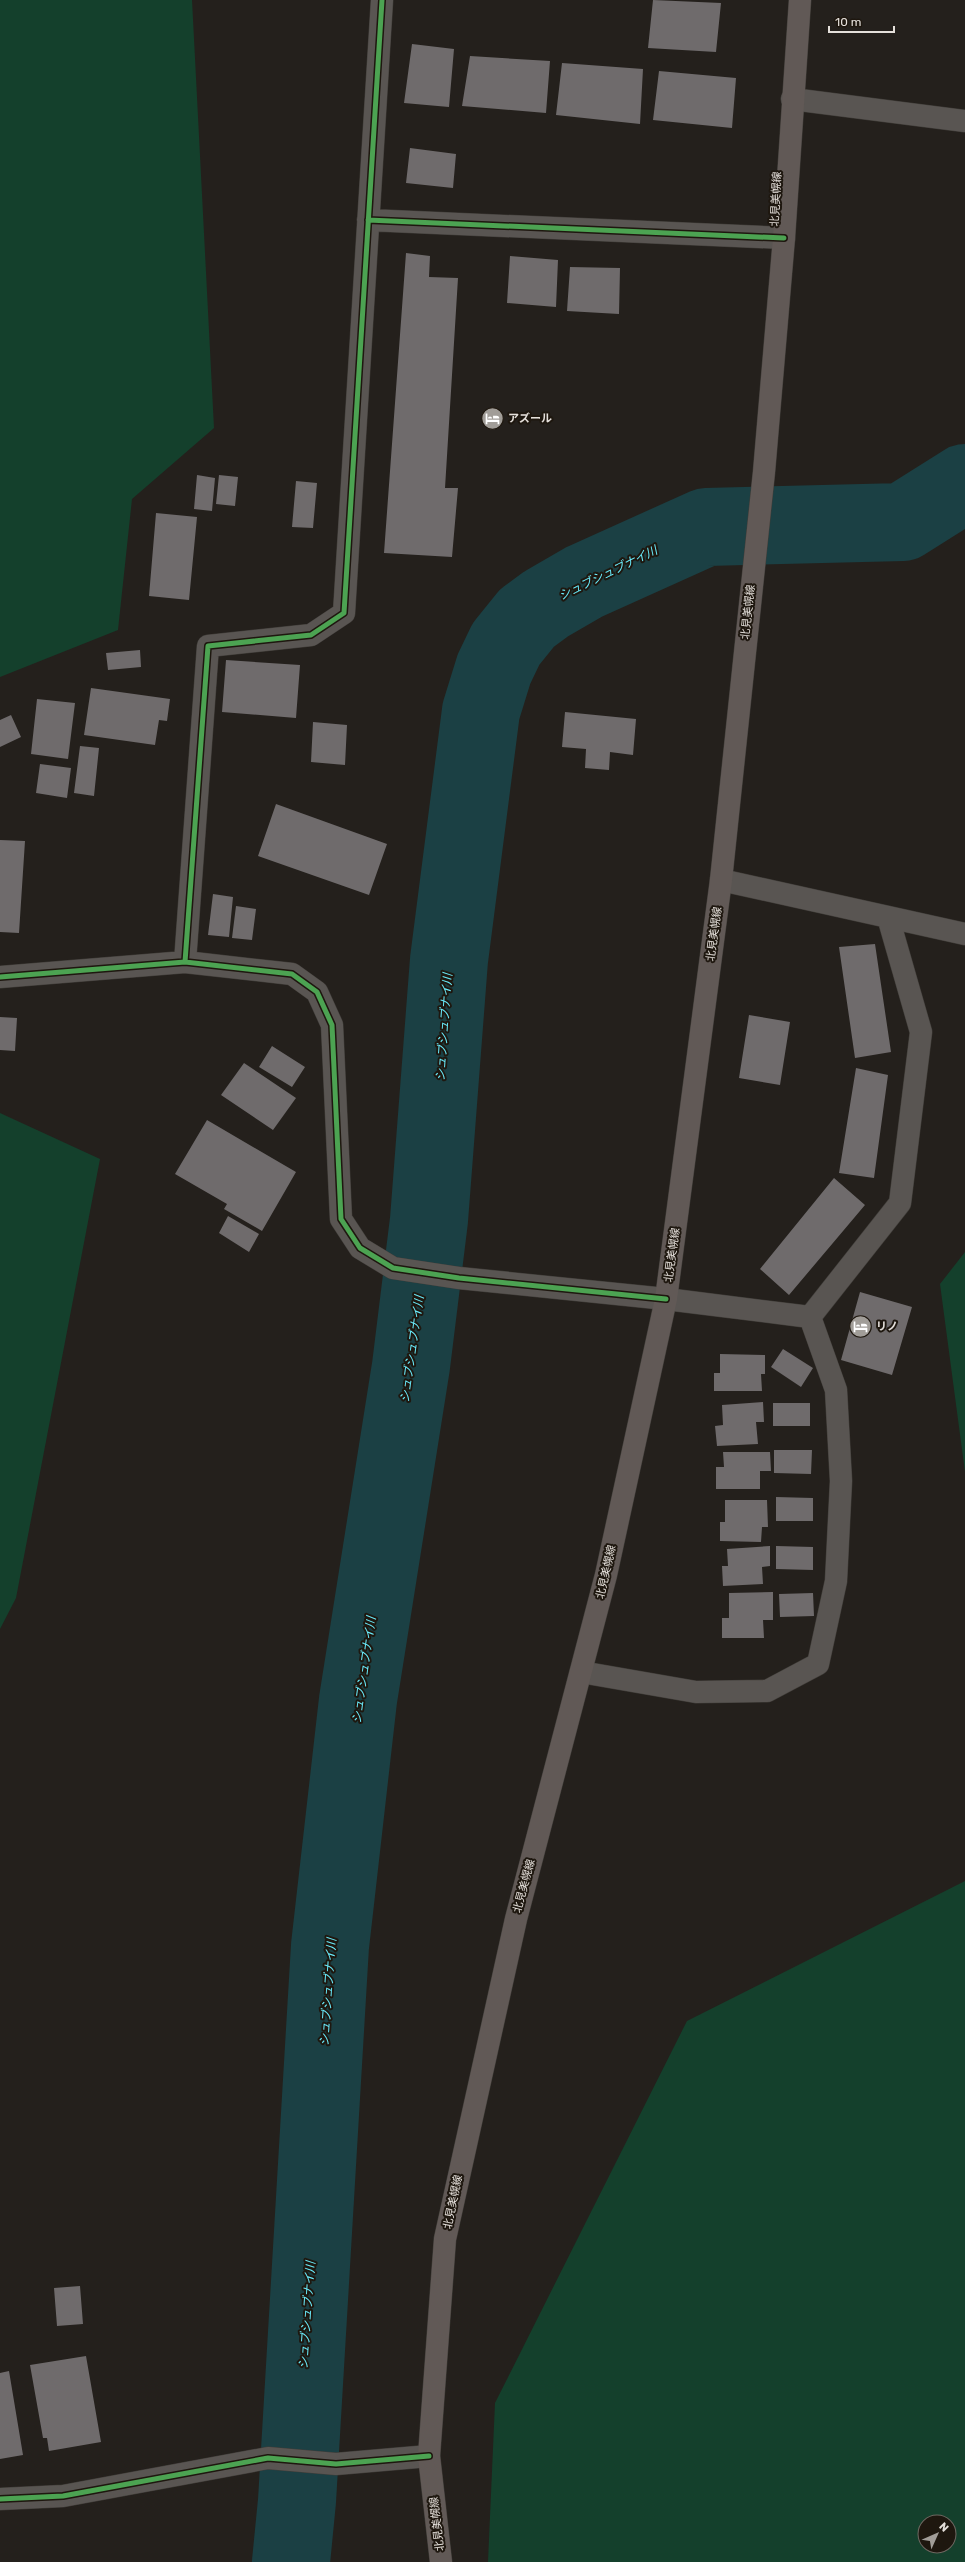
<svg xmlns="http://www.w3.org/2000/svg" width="965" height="2562" font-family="Rubik,'Noto Sans JP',sans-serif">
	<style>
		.green { fill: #14402c; fill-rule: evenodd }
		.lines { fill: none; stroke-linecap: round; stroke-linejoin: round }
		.river { stroke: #1b4044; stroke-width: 78 }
		.building { fill: #6f6b6c }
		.minor-casing { stroke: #403d39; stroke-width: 23 }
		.major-casing { stroke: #403d39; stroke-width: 23 }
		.minor { stroke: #595552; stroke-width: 22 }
		.major { stroke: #615956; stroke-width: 22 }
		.cycleway-casing { stroke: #1e170f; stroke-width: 8 }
		.cycleway { stroke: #4ca352; stroke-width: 5 }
		.labels { text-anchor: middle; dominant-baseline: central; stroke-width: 4; stroke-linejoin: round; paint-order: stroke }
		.street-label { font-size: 11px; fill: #e5e0db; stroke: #1e170f }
		.poi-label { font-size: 11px; font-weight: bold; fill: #e5e0db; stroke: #1e170f; text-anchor: start }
		.water-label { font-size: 12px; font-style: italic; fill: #6aeefe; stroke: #1e170f }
	</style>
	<rect width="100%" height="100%" fill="#24201c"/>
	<path class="green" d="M0 0H192L214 428 132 499 118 630 0 677Z
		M0 1113 100 1159 16 1598 0 1629Z
		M965 1252V1472L940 1284Z
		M965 1881V2562H488L495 2403 687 2021ZM925 2522H949V2546H925Z"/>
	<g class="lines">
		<path class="river" d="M291 2562 297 2501 330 1946 358 1700 411 1366 429 1220 449 960 481 711 494 669 506 644 527 618 546 604 584 582 706 527 903 522 965 483"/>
	</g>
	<path class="building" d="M653 0 721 3 716 52 648 48Z
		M412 44 454 49 449 107 404 103Z
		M470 56 550 61 546 113 462 106Z
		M562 63 643 69 640 124 556 115Z
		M659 71 736 78 732 128 653 120Z
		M410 148 456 154 453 188 406 183Z
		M406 253 430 256 429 277 458 278 445 488H458L452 557 384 553Z
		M510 256 558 260 556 307 507 303Z
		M570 267 620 268 619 314 567 311Z
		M197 475 215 478 212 511 194 509Z
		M219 475 238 477 235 506 216 504Z
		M296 481 317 483 313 528 292 527Z
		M156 513 197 517 189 600 149 596Z
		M140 650 141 667 108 670 106 653Z
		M226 660 300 665 296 718 222 712Z
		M91 688 170 699 167 721 159 720 155 745 84 735Z
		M37 699 75 703 68 759 31 754Z
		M565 712 636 719 633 755 610 752 609 770 585 768 586 749 562 747Z
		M11 715 21 737 0 747V720Z
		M313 722 347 725 345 765 311 762Z
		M80 746 99 748 94 796 74 793Z
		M40 764 71 768 67 798 36 793Z
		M276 804 387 844 369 895 258 856Z
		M0 840 25 841 19 933 0 932Z
		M213 894 233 897 229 937 208 935Z
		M236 906 256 909 252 940 232 938Z
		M875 944 891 1052 855 1058 839 947Z
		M749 1015 790 1022 780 1085 739 1078Z
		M0 1017 17 1018 15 1051 0 1050Z
		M272 1046 305 1067 292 1087 259 1067Z
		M244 1063 296 1098 273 1130 221 1095Z
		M856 1068 888 1075 874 1178 839 1173Z
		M207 1120 296 1172 262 1231 224 1209 227 1204 175 1174Z
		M834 1178 865 1205 789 1295 760 1269Z
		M228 1216 259 1234 249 1252 219 1233Z
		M860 1292 912 1307 892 1375 841 1360Z
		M783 1349 813 1368 801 1387 771 1367Z
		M720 1354 765 1355V1374H761L762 1391H714V1373H720Z
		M763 1402 764 1422H756L758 1444 717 1446 715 1426 723 1425 722 1405Z
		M773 1403H810V1426H773Z
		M774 1450H812L811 1474 774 1473Z
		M723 1452H770L771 1471H760V1489H716V1467H724Z
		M776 1497 813 1498V1521H776Z
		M725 1500H767L768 1527H762L761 1542 720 1541V1522H725Z
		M770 1546V1566L762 1567 763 1584 723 1586 722 1566H728L727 1549Z
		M776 1546 813 1547V1570L776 1569Z
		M773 1592V1620H763L764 1638H722V1618H729V1593Z
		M813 1593 814 1616 780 1617 779 1594Z
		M80 2286 83 2324 57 2326 54 2288Z
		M86 2356 101 2442 49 2451 47 2438H43L30 2365Z
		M9 2371 23 2455 0 2459V2373Z"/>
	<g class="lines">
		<defs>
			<path id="minor" d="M792 99 965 121
				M368 220 784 238
				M721 880 965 934
				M185 962 208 646 311 635 344 613 382 0
				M0 977 185 962 292 974 317 992 332 1025 341 1219 360 1248 393 1268 459 1278 666 1299 810 1317 900 1203 921 1032 888 917
				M581 1672 696 1692 767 1691 818 1664 836 1581 841 1481 836 1390 810 1317
				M0 2499 63 2496 268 2458 336 2464 429 2456"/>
			<path id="major" d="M441 2562 429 2456 445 2239 516 1919 606 1575 666 1299 721 880 764 472 784 238 800 0"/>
		</defs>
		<use href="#minor" class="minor-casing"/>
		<use href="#major" class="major-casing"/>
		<use href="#minor" class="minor"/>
		<use href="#major" class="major"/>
		<defs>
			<path id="cycleway" d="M368 220 784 238
				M185 962 208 646 311 635 344 613 382 0
				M0 977 185 962 292 974 317 992 332 1025 341 1219 360 1248 393 1268 459 1278 666 1299
				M0 2499 63 2496 268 2458 336 2464 429 2456"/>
		</defs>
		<use href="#cycleway" class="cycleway-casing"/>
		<use href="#cycleway" class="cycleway"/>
	</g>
	<defs>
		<symbol id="hotel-disc" viewBox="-11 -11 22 22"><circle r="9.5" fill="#a19d98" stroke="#1e170f"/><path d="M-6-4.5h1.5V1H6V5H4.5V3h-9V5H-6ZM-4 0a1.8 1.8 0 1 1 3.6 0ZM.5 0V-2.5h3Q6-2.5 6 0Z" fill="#fff"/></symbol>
	</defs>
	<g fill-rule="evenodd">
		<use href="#hotel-disc" x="480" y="406" width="25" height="25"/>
		<use href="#hotel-disc" x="848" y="1314" width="25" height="25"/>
	</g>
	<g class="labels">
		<g class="street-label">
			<text transform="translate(776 199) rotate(-87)">北見美幌線</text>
			<text transform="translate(748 612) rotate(-84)">北見美幌線</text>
			<text transform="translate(714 934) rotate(-82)">北見美幌線</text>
			<text transform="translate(672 1255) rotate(-82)">北見美幌線</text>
			<text transform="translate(606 1572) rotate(-77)">北見美幌線</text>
			<text transform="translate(524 1886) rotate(-75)">北見美幌線</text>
			<text transform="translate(453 2202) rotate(-78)">北見美幌線</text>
			<text transform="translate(437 2524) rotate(-97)">北見美幌線</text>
		</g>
		<g class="poi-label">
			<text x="508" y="418">アズール</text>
			<text x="876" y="1326">リノ</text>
		</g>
		<g class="water-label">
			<text transform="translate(608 573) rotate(-26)">シュブシュブナイ川</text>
			<text transform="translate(444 1027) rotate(-86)">シュブシュブナイ川</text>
			<text transform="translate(412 1349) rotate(-82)">シュブシュブナイ川</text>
			<text transform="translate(364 1670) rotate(-82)">シュブシュブナイ川</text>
			<text transform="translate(328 1992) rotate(-86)">シュブシュブナイ川</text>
			<text transform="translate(307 2315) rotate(-86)">シュブシュブナイ川</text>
		</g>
	</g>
	<g transform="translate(937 2534) rotate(45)"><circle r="19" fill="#1e170f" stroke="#6e6761"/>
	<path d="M0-3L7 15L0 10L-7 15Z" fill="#a19d98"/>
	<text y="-6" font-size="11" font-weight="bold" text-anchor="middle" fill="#e5e0db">N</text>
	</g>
	<path d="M829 26v6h65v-6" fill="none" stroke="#e5e0db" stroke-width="2"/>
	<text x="835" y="26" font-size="12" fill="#e5e0db" stroke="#1e170f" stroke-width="3" paint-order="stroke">10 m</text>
</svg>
